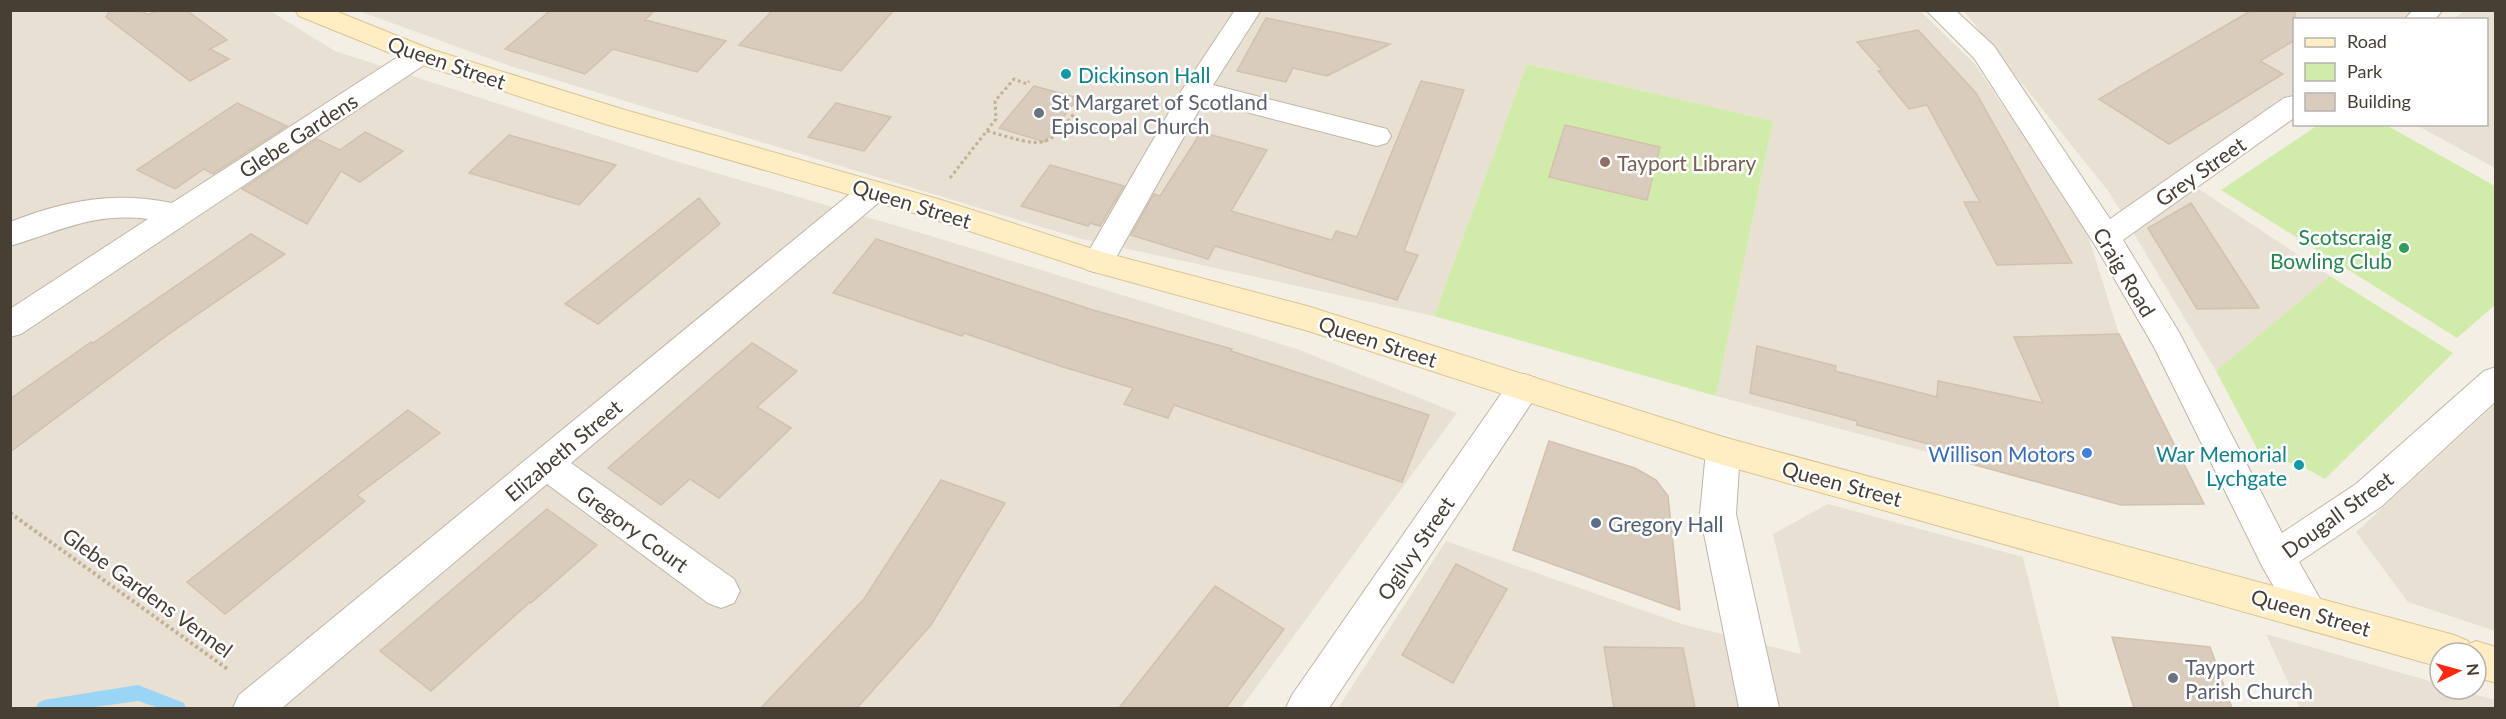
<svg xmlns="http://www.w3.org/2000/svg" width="2506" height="719" font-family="Lato,sans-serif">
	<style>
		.residential { fill: #e8e0d2 }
		.green { fill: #d1ecaa }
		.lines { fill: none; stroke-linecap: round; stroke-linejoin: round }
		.stream { fill: #9bd5f6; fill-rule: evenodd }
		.building { fill: #d9ccbc; stroke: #d2c1ac; stroke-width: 1.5 }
		.minor-casing { stroke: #c0b6a6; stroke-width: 2 }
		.secondary-casing { stroke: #dbc492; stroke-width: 2 }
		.path-far1 { stroke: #c3b196; stroke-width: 3; stroke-dasharray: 3 3; stroke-linecap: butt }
		.path { stroke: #c3b196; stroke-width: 4; stroke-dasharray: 3 3; stroke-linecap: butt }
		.minor { fill: #fff; fill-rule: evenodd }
		.secondary { fill: #ffeec3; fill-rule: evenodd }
		.culture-dot { fill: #0f9aa8; stroke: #fff; stroke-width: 2 }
		.worship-dot { fill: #6b7280; stroke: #fff; stroke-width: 2 }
		.education-dot { fill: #8d6e63; stroke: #fff; stroke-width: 2 }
		.leisure-dot { fill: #2e9e5b; stroke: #fff; stroke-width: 2 }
		.shop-dot { fill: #3f7fe0; stroke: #fff; stroke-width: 2 }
		.service-dot { fill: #5c6f8a; stroke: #fff; stroke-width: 2 }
		.labels { text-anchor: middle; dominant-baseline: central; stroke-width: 5; stroke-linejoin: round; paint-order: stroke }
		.street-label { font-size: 21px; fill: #473e34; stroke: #fff }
		.culture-label { font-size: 21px; fill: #0d838f; stroke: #fff; text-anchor: start }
		.worship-label { font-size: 21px; fill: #5b616d; stroke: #fff; text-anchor: start }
		.education-label { font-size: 21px; fill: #785e54; stroke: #fff; text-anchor: start }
		.leisure-label { font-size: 21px; fill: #27864d; stroke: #fff; text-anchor: end }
		.shop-label { font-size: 21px; fill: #366cbe; stroke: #fff; text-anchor: end }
		.service-label { font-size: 21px; fill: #4e5e75; stroke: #fff; text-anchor: start }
	</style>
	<rect width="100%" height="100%" fill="#f4efe5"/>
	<path class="residential" d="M10 11H270L335 51 672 160 928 235 1297 349 1457 413 1241 708H11Z
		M359 11H1920L1974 63 2085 226 2119 334 2015 337 2043 403 1938 381 1935 454 1716 396 1773 121 1527 64 1434 316 1078 238 510 66Z
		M1964 11H2418L2405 19 2294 20V96L2179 176 2330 276 2216 371 2109 192Z
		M2465 11H2495V168L2416 125 2486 124V20L2453 19Z
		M2495 404V631L2408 602 2356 532Z
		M1828 504 2023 557 2060 708H1338L1446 541 1682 624 1801 654 1773 534Z
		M2266 634 2440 684V689H2456L2495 700V708H2300Z"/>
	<path class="green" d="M1527 64 1773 121 1716 396 1434 316Z
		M2318 125H2386L2495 186V305L2457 338 2221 190Z
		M2330 276 2453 353 2325 479 2299 465 2261 456 2216 371Z"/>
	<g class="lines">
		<path class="stream" d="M138 685 184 703 186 708H159L138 701 88 708H36L38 703 44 700Z"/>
	</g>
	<path class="building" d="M110 10H140L148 15 158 10H186L227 40 210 49 229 59 190 81 106 17Z
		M551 10H655L645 20 726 41 697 72 613 49 585 74 505 49Z
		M773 10H894L841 71 739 45Z
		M2252 10H2295V40L2260 61 2283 74 2169 144 2099 99Z
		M1266 18 1390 44 1327 76 1293 68 1286 82 1237 71Z
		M1918 30 1976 93 2072 263 1997 265 1964 202H1980L1927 105 1909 109 1878 71 1882 70 1857 42Z
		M1421 81 1464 90 1404 251 1418 255 1397 300 1215 246 1208 259 1131 235 1154 194 1160 196 1201 132 1267 150 1231 211 1332 240 1336 231 1357 237Z
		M1034 86 1078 98 1045 142 999 128Z
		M237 103 287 126 213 174 204 169 175 189 137 170Z
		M836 103 891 117 864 151 808 137Z
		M1565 125 1660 147 1647 200 1549 177Z
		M365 132 403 151 360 182 341 171 307 224 242 189 317 139 340 150Z
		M509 135 616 165 579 205 469 173Z
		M1050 165 1124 186 1100 226 1090 223 1088 226 1021 206Z
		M699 198 720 224 598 324 565 304Z
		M2191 203 2259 308 2197 309 2148 228Z
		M251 234 285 254 169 334 10 452V399L91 342 93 343Z
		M876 239 1093 310 1232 349 1231 351 1429 415 1402 482 1174 405 1168 418 1124 404 1133 388 1060 366 964 333 962 336 833 293Z
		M2119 334 2204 504 2121 505 1935 454 1936 446 1857 425V421L1750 393 1757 346 1836 366 1835 371 1937 397 1938 381 2043 403 2014 337Z
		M752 343 797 371 757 407 791 428 719 498 690 479 661 505 608 468Z
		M408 410 440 433 357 495 365 501 225 614 187 582Z
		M1549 441 1635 468 1656 480 1668 496 1680 610 1513 550Z
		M941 480 1005 503 931 625 857 708H761L864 599Z
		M547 509 597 545 531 603 530 602 431 691 380 651Z
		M1456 564 1507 589 1453 683 1402 655Z
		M1215 586 1284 629 1226 708H1119Z
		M2112 637 2210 647 2232 708H2134Z
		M1604 647 1683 648 1695 708H1614Z"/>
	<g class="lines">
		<defs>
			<path id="minor" d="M1235 10H1261L1213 85 1387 129 1391 136 1387 143 1377 146 1204 101 1109 270 1098 273 1087 270 1082 262 1087 254 1182 90Z
				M1926 10H1955L1994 46 2110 219 2284 98 2294 96V118L2123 240 2180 334 2282 533 2356 484 2484 371 2496 367V401L2382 506 2299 562 2327 611 2321 623 2308 628 2295 623 2263 568 2154 347 2095 245 1974 58Z
				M2413 10H2443L2434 20H2404Z
				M420 46 430 49 434 55 430 61 21 334 10 337V309L148 219C92 212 61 231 10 246V222C66 200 114 191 172 203L410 49Z
				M873 181 884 184 888 191 884 198 571 463 734 579 740 591 734 603 721 608 708 603 547 484 282 708H233L239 695 862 184Z
				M1524 374 1536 378 1541 387 1536 396 1329 708H1286L1292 695 1512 378Z
				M1723 437 1735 441 1740 451 1736 514 1779 708H1739L1700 514 1706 451 1711 441Z"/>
			<path id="secondary" d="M295 10H333L430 49 625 110 938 199 1102 252 1307 306 1723 437 2454 635 2468 641 2469 644 2476 641 2496 647V683L2476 677V653H2440V667L1723 465 1305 330 1098 273 917 214 605 124 410 61 299 16Z"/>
		</defs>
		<use href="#minor" class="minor-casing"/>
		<use href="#secondary" class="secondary-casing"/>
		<path class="path-far1" d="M987 131C1047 148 1046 152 1084 100L1075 97 1077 94
			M950 178 996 119 995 101 1014 79 1027 84 1029 81"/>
		<path class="path" d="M10 513 229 670"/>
		<use href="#minor" class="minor"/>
		<use href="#secondary" class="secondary"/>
	</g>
	<g class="culture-dot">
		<circle cx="1066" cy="74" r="6"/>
		<circle cx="2299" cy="465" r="6"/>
	</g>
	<g class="worship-dot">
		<circle cx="1039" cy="113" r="6"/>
		<circle cx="2173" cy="678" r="6"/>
	</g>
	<circle class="education-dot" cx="1605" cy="162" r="6"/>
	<circle class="leisure-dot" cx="2404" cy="248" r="6"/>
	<circle class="shop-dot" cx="2087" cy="453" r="6"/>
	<circle class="service-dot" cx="1596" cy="523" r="6"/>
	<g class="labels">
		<g class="street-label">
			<text transform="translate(447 62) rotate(19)">Queen Street</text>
			<text transform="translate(298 135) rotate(-33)">Glebe Gardens</text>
			<text transform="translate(2200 171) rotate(-35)">Grey Street</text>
			<text transform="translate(912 203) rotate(17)">Queen Street</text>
			<text transform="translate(2125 272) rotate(59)">Craig Road</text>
			<text transform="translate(1378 341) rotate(18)">Queen Street</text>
			<text transform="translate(563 450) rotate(-40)">Elizabeth Street</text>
			<text transform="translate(1842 483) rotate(15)">Queen Street</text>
			<text transform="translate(2337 514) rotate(-36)">Dougall Street</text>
			<text transform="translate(633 528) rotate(36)">Gregory Court</text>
			<text transform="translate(1415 548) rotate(-56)">Ogilvy Street</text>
			<text transform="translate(148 592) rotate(36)">Glebe Gardens Vennel</text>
			<text transform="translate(2311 612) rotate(16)">Queen Street</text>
		</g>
		<g class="culture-label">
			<text x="1078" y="74">Dickinson Hall</text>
			<text x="2287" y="453" text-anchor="end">War Memorial<tspan x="2287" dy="24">Lychgate</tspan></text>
		</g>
		<g class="worship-label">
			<text x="1051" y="101">St Margaret of Scotland<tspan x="1051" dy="24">Episcopal Church</tspan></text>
			<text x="2185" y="666">Tayport<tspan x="2185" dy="24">Parish Church</tspan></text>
		</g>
		<g class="education-label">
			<text x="1617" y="162">Tayport Library</text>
		</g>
		<g class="leisure-label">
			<text x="2392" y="236">Scotscraig<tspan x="2392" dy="24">Bowling Club</tspan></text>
		</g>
		<g class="shop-label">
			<text x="2075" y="453">Willison Motors</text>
		</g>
		<g class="service-label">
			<text x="1608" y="523">Gregory Hall</text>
		</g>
	</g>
	<rect width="2506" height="719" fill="none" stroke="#473e34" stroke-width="24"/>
	<rect x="2293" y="18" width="195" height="108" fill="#ffffff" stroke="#b5b2ae" stroke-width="1.5"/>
	<rect x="2305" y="38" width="30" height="9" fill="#ffeec3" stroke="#b5b2ae" stroke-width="1.5"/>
	<text x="2347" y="48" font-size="18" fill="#473e34">Road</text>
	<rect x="2305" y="63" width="30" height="18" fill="#d1ecaa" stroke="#b5b2ae" stroke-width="1.5"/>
	<text x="2347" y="78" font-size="18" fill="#473e34">Park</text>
	<rect x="2305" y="93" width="30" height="18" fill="#d9ccbc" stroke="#b5b2ae" stroke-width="1.5"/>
	<text x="2347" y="108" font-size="18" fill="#473e34">Building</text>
	<g transform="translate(2458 671) rotate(85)"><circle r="28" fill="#ffffff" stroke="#b5b2ae" stroke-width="1.5"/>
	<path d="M0-4.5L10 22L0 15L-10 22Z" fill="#ff2910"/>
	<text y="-9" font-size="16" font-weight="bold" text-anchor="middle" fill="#473e34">N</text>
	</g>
</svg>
